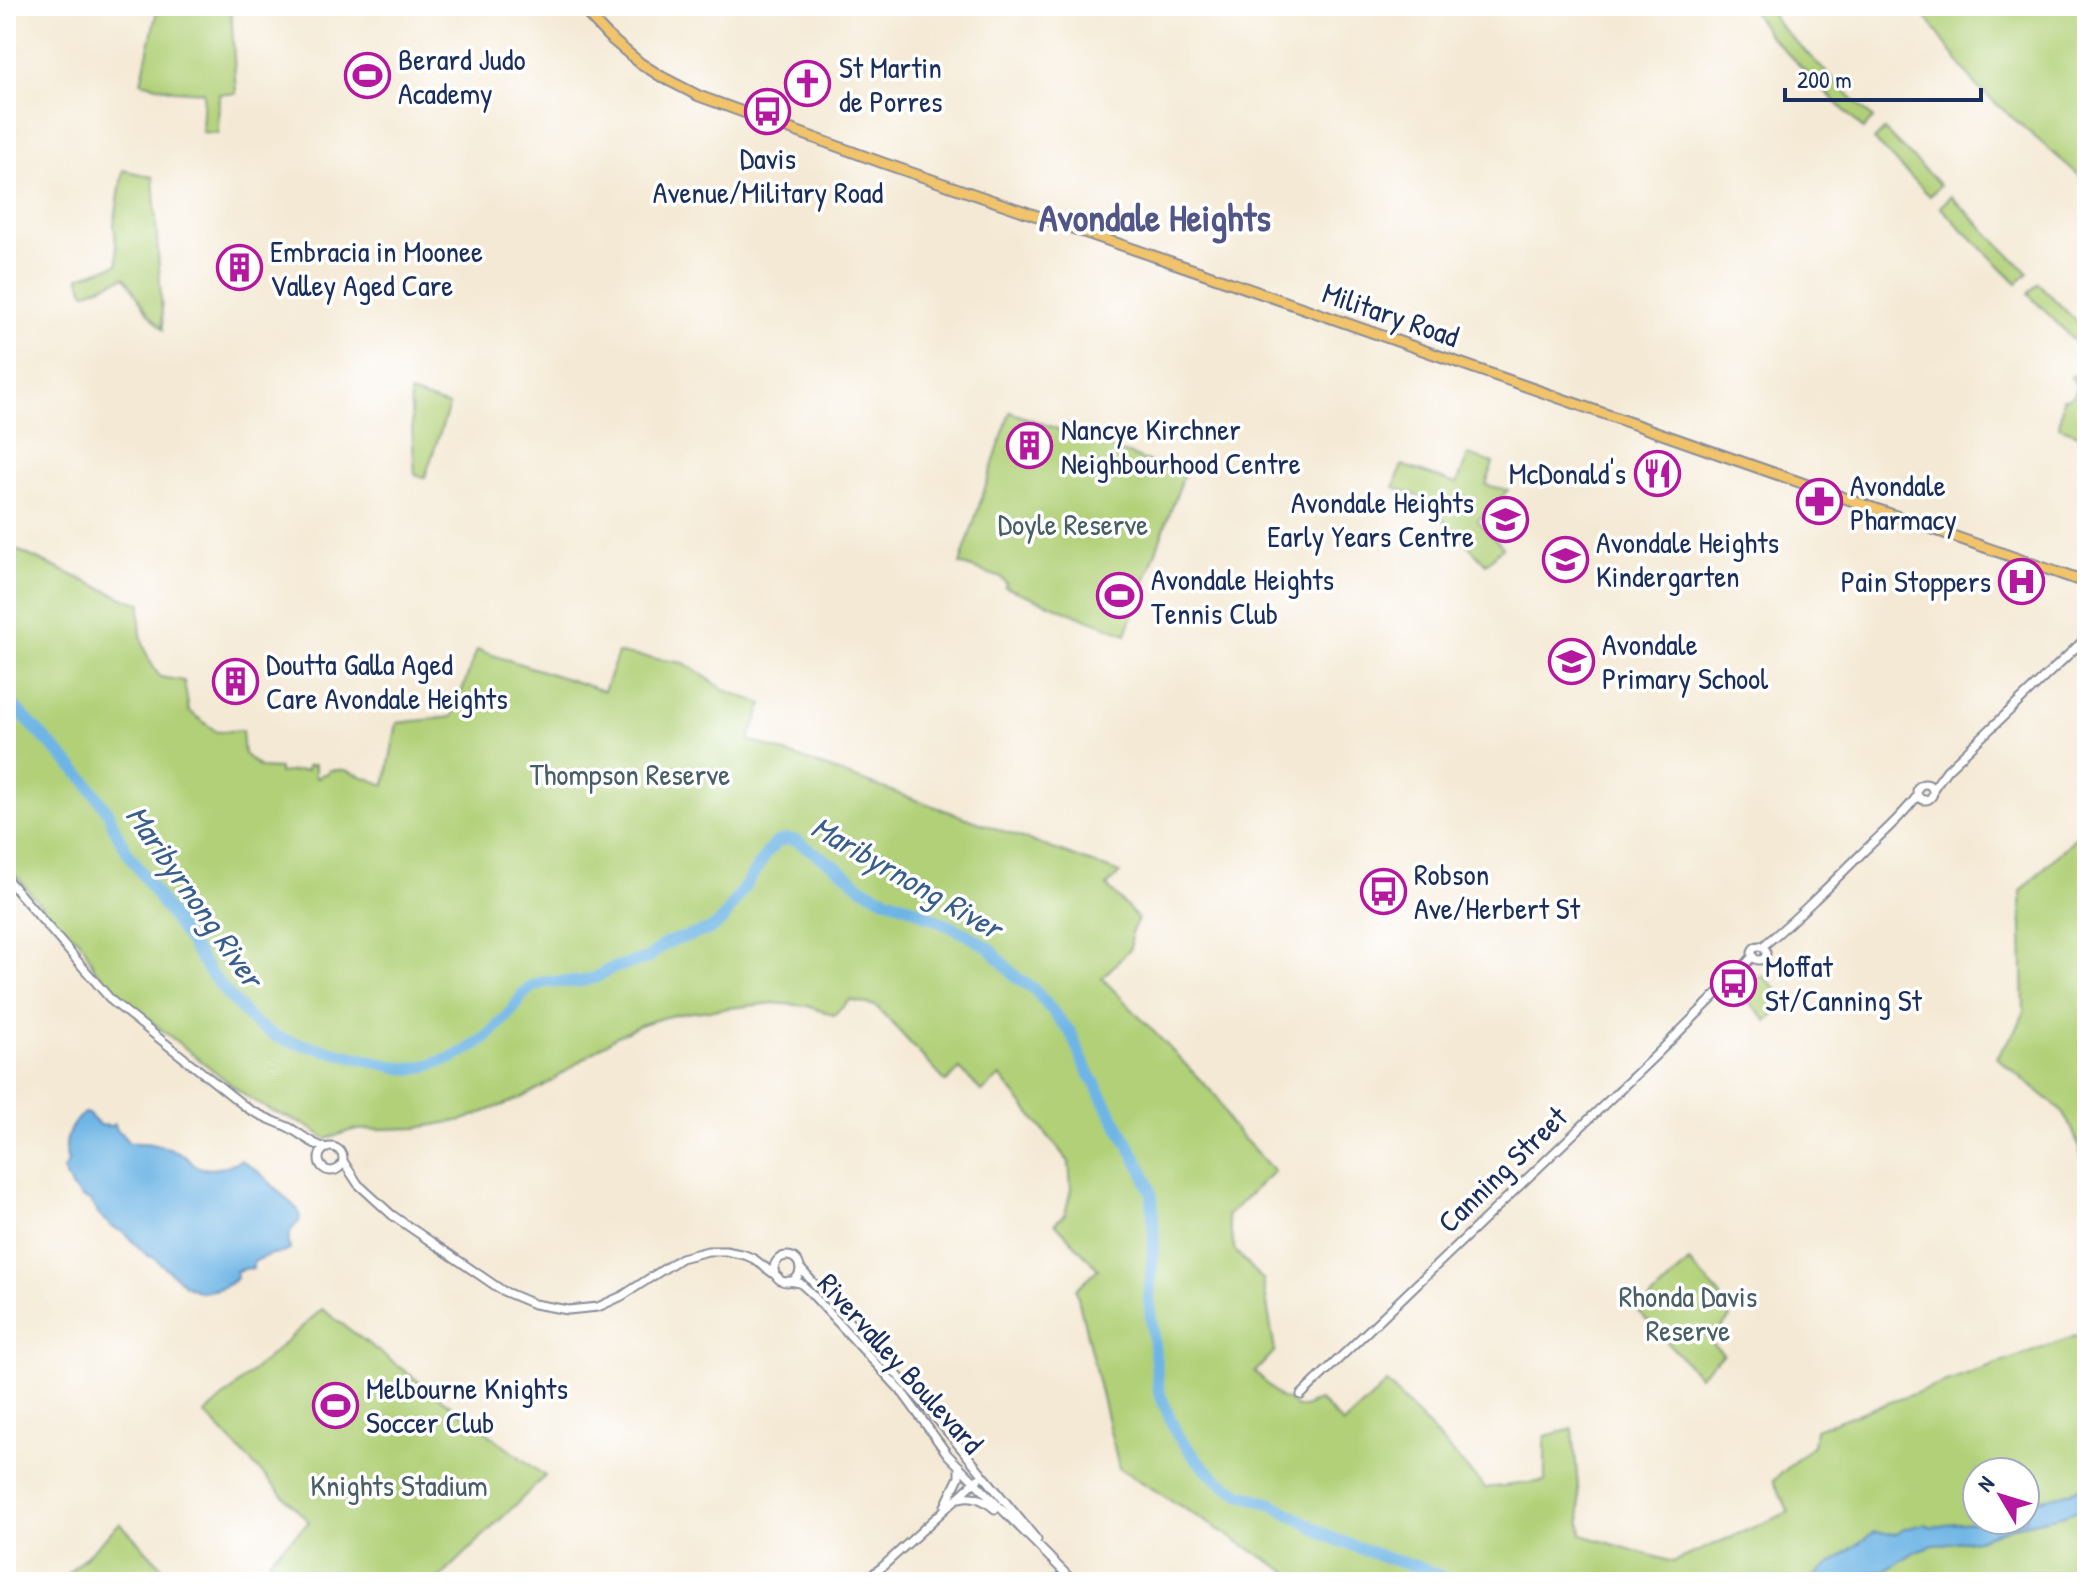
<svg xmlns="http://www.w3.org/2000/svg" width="2093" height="1588" font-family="'Patrick Hand',sans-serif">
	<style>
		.green { fill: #b1d077; stroke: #66806a; stroke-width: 2 }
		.water { fill: #6eb5e5; stroke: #4472a2; stroke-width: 2 }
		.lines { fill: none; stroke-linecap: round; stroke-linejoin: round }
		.river { stroke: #6eb5e5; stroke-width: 12 }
		.tertiary-casing { stroke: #888c99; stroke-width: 11 }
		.primary-casing { stroke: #888c99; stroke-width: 13 }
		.tertiary { stroke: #fff; stroke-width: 7 }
		.primary { stroke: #f1c36a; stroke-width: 9 }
		.labels { text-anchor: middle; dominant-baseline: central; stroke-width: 7; stroke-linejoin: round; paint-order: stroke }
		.poi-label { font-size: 30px; fill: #1b2f5e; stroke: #fff; text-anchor: start }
		.street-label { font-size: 30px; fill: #1b2f5e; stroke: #fff }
		.park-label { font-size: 30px; fill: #485f66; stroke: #fff }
		.water-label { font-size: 32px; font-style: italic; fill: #385e8d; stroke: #fff }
		.district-label { font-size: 38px; font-weight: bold; fill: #525687; stroke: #fff }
	</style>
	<rect width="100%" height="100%" fill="#fff"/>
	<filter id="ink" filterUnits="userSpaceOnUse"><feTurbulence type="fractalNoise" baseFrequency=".0125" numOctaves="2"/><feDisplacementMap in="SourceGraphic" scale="16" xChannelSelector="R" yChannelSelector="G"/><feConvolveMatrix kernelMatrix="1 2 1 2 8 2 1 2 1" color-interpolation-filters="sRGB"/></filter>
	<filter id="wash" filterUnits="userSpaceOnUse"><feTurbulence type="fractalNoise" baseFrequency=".006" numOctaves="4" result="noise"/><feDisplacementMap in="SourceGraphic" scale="32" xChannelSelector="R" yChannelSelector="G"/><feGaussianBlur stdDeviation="1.8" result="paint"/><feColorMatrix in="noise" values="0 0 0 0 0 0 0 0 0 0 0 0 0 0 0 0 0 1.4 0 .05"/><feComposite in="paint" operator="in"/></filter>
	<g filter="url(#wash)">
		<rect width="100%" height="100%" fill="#f4e9d4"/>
		<path class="green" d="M158 6H231L236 94H219L218 133 202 132 204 92 174 90 141 82Z
			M1749 6H1767L1779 25 1873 119 1863 129 1769 35Z
			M1918 6H2087V182L1977 87Z
			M1884 130 1940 185 1930 196 1874 140Z
			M123 170 153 177 163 329 148 313 125 277 85 293 79 277 118 264 114 224Z
			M1951 196 2028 273 2017 283 1940 207Z
			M2038 283 2087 332V353L2028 294Z
			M2087 365V437L2059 427 2063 399C2076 398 2080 386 2071 377Z
			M410 393 449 406 425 477 415 475Z
			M1010 412 1184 474 1126 634 1005 587 1006 583 1002 578 960 564Z
			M1468 455 1493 463 1486 485 1508 490 1477 521 1503 547 1486 564 1423 498 1394 487 1402 465 1457 484Z
			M6 545 125 599 141 603C137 631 143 654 160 677L184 681 189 711 217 732 242 730 244 754 261 768 279 769V773L307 770V766L315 765V775L317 779 323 774H327L329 770H345L385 785 397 723 452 717 477 650 604 691 618 653 684 663 727 691 763 704 749 740 1120 873 1107 886 1138 919 1131 933V948L1102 978 1217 1097 1230 1124 1274 1171 1227 1216 1235 1251 1263 1280 1275 1351 1255 1372 1279 1397 1290 1401 1296 1407H1304L1319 1400 1343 1424 1387 1383 1485 1488 1545 1481V1436L1573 1429 1582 1535 1673 1562 1789 1512 1773 1481 1813 1445 1815 1429 2087 1332V1491L2025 1511V1472H1977V1520H1992L1815 1582H1303L1119 1468 1076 1289 1098 1269 1055 1223 1065 1214 1071 1189 1069 1162 1000 1076 982 1092 960 1069 946 1082 876 1006 850 1000 834 1015 807 1006 774 1003 685 1013 665 1017 640 1025 617 1036 544 1086 519 1099 463 1120 416 1128 352 1130 327 1139 305 1125 268 1109 246 1096 125 1001 107 984 95 970 85 948 77 938 54 921 6 864Z
			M2087 826V1172L2072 1128 2061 1110 1996 1057 2017 1029 2024 1012 2021 891Z
			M1762 975 1788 1000 1767 1021 1742 994Z
			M1689 1262 1720 1295 1730 1318 1710 1341 1723 1354 1699 1376 1638 1311Z
			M322 1309 545 1476 436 1582H290L268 1560 309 1522 205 1414Z
			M2087 1507V1582H1846L1859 1574 1885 1571 1916 1551 1934 1545 1977 1539 2015 1526 2064 1515Z
			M120 1523 177 1582H59Z"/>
		<path class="water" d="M84 1113 88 1114 99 1125 112 1126 114 1124 117 1131 120 1132 129 1143C147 1142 167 1146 183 1155 188 1158 193 1165 198 1167 211 1172 229 1166 241 1160L260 1173 297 1209 300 1214 299 1222C289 1229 287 1239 290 1250L282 1253 272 1254 255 1261 253 1264V1269L249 1268 236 1271 237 1277C228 1288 212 1291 199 1292L185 1285 153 1257 148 1256 123 1232 112 1227 99 1215 90 1201 81 1197 71 1187 63 1170 68 1162C62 1144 69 1124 84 1113Z
			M2087 1484V1507L2064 1515 2015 1526 1977 1539 1934 1545 1916 1551 1885 1571 1859 1574 1846 1582H1806L1874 1532 1897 1534 1904 1529 1924 1524 1933 1527 1945 1524 1977 1522 1981 1520H2025V1503L2065 1494Z"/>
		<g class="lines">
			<path class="river" d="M6 698 85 780 108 812 116 832 128 853 211 974 230 997 253 1022 275 1036 292 1042 400 1068 411 1069 426 1066 452 1058 469 1049 488 1036 514 1008 523 994 533 986 545 982H578L595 978 610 969 648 958 666 943 711 929 722 921 767 853 777 842 787 839 797 841 841 870 861 887 881 897 909 907 966 934 989 948 1017 978 1033 988 1071 1033 1083 1062 1143 1171 1152 1196 1154 1241 1149 1298 1159 1392 1177 1435 1200 1463 1220 1482 1241 1494 1272 1504 1332 1538 1389 1559 1420 1567 1454 1582"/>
		</g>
	</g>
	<g filter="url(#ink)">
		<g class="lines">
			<defs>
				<path id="tertiary" d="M1917 792a8 8 0 1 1 16 0a8 8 0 1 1-16 0Z
					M1933 789 1947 770 2087 637
					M6 878 112 1001 247 1108C260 1116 274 1121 288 1127 302 1134 311 1145 327 1148
					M1752 953a7 7 0 1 1 14 0a7 7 0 1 1-14 0Z
					M1762 947C1797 918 1829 886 1861 854 1880 835 1902 817 1917 796
					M319 1159a12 12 0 1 1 24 0a12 12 0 1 1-24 0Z
					M343 1161 358 1184 392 1215 503 1291 534 1304 568 1310 598 1307 622 1296 681 1258 708 1251H726L745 1255 754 1259 778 1277
					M774 1269a13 13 0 1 1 26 0a13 13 0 1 1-26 0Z
					M800 1268 932 1413 1037 1540
					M789 1281 800 1283 809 1291 902 1392 948 1455 1074 1582
					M1301 1395 1656 1055 1734 977 1753 956
					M960 1498C974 1494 984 1500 995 1509
					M945 1506 959 1477V1466
					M862 1582 881 1568 978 1479"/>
				<path id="primary" d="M580 6 608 36 640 63 662 77 699 96 883 163 1203 273 2087 583"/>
			</defs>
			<use href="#tertiary" class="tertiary-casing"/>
			<use href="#primary" class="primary-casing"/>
			<use href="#tertiary" class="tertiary"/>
			<use href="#primary" class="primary"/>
		</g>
	</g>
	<defs>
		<symbol id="stadium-ring" viewBox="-11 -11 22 22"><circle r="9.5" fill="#fff" stroke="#b5179e" stroke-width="1.5"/><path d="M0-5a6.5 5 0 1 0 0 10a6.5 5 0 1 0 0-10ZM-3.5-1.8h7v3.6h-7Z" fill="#b5179e"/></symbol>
		<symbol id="church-ring" viewBox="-11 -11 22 22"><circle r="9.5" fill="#fff" stroke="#b5179e" stroke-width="1.5"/><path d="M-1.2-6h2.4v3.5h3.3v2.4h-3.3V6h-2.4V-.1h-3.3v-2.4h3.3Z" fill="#b5179e"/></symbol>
		<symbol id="bus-ring" viewBox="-11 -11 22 22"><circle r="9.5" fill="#fff" stroke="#b5179e" stroke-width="1.5"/><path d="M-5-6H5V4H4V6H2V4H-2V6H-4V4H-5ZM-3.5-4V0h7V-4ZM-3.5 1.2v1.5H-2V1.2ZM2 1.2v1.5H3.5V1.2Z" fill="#b5179e"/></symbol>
		<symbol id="building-ring" viewBox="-11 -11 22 22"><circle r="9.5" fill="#fff" stroke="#b5179e" stroke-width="1.5"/><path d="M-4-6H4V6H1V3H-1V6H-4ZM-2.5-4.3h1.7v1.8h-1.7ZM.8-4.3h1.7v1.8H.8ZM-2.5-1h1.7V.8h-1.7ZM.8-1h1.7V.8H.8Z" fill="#b5179e"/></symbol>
		<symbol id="restaurant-ring" viewBox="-11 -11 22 22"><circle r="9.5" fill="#fff" stroke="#b5179e" stroke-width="1.5"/><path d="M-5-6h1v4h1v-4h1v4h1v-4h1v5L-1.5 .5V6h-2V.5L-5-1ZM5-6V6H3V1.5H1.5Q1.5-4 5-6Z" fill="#b5179e"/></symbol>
		<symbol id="pharmacy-ring" viewBox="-11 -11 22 22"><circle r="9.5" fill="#fff" stroke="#b5179e" stroke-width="1.5"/><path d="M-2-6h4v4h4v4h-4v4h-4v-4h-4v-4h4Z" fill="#b5179e"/></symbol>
		<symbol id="school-ring" viewBox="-11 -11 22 22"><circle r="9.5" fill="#fff" stroke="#b5179e" stroke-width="1.5"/><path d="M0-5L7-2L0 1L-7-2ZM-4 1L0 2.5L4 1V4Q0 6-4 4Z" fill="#b5179e"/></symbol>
		<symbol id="hospital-ring" viewBox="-11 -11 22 22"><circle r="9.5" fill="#fff" stroke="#b5179e" stroke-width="1.5"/><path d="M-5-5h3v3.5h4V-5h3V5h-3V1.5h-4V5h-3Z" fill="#b5179e"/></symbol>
	</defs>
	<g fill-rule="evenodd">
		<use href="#stadium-ring" x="342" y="50" width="51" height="51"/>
		<use href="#church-ring" x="782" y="58" width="51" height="51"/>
		<use href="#bus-ring" x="742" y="86" width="51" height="51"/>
		<use href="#building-ring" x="214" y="242" width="51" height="51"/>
		<use href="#building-ring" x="1004" y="420" width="51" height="51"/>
		<use href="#restaurant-ring" x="1632" y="448" width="51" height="51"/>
		<use href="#pharmacy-ring" x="1794" y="476" width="51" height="51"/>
		<use href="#school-ring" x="1480" y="494" width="51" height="51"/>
		<use href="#school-ring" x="1540" y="534" width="51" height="51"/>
		<use href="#hospital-ring" x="1996" y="556" width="51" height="51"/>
		<use href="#stadium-ring" x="1094" y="570" width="51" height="51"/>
		<use href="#school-ring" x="1546" y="636" width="51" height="51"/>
		<use href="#building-ring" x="210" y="656" width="51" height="51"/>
		<use href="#bus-ring" x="1358" y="866" width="51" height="51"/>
		<use href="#bus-ring" x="1708" y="958" width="51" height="51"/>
		<use href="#stadium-ring" x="310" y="1380" width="51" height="51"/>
	</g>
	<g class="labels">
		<g class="poi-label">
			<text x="398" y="59">Berard Judo<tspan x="398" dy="34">Academy</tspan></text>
			<text x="839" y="67">St Martin<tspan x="839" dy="34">de Porres</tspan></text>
			<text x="768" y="158" text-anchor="middle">Davis<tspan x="768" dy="34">Avenue/Military Road</tspan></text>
			<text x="270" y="251">Embracia in Moonee<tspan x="270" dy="34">Valley Aged Care</tspan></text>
			<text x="1061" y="429">Nancye Kirchner<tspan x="1061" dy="34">Neighbourhood Centre</tspan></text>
			<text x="1626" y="473" text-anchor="end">McDonald's</text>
			<text x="1850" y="485">Avondale<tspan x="1850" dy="34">Pharmacy</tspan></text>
			<text x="1474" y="502" text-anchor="end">Avondale Heights<tspan x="1474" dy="34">Early Years Centre</tspan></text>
			<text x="1596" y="542">Avondale Heights<tspan x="1596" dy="34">Kindergarten</tspan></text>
			<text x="1151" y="579">Avondale Heights<tspan x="1151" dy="34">Tennis Club</tspan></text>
			<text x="1991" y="581" text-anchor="end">Pain Stoppers</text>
			<text x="1602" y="644">Avondale<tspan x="1602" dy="34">Primary School</tspan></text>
			<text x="266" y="664">Doutta Galla Aged<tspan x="266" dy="34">Care Avondale Heights</tspan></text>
			<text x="1414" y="874">Robson<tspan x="1414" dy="34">Ave/Herbert St</tspan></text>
			<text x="1765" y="966">Moffat<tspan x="1765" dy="34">St/Canning St</tspan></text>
			<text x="366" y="1388">Melbourne Knights<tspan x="366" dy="34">Soccer Club</tspan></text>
		</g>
		<g class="street-label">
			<text transform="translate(1391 314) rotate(19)">Military Road</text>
			<text transform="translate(1502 1169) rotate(-44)">Canning Street</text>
			<text transform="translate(901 1363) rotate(48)">Rivervalley Boulevard</text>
		</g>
		<g class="park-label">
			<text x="1073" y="524">Doyle Reserve</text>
			<text x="630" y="774">Thompson Reserve</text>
			<text x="1688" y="1296">Rhonda Davis<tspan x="1688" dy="34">Reserve</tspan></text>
			<text x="399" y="1485">Knights Stadium</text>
		</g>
		<g class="water-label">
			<text transform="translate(907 877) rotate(30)">Maribyrnong River</text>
			<text transform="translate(195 896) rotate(55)">Maribyrnong River</text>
		</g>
		<g class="district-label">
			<text x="1155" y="217">Avondale Heights</text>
		</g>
	</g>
	<rect width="2093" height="1588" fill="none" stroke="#fff" stroke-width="32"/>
	<g transform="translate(2001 1496) rotate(308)"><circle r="38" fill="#ffffff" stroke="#a4acbf" stroke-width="2"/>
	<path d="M0-6L14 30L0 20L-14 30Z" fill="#b5179e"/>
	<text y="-12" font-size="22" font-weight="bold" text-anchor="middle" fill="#1b2f5e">N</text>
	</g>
	<path d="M1785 88v12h196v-12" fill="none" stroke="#1b2f5e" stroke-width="4"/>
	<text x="1797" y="88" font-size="24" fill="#1b2f5e" stroke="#ffffff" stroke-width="6" paint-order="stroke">200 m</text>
</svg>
